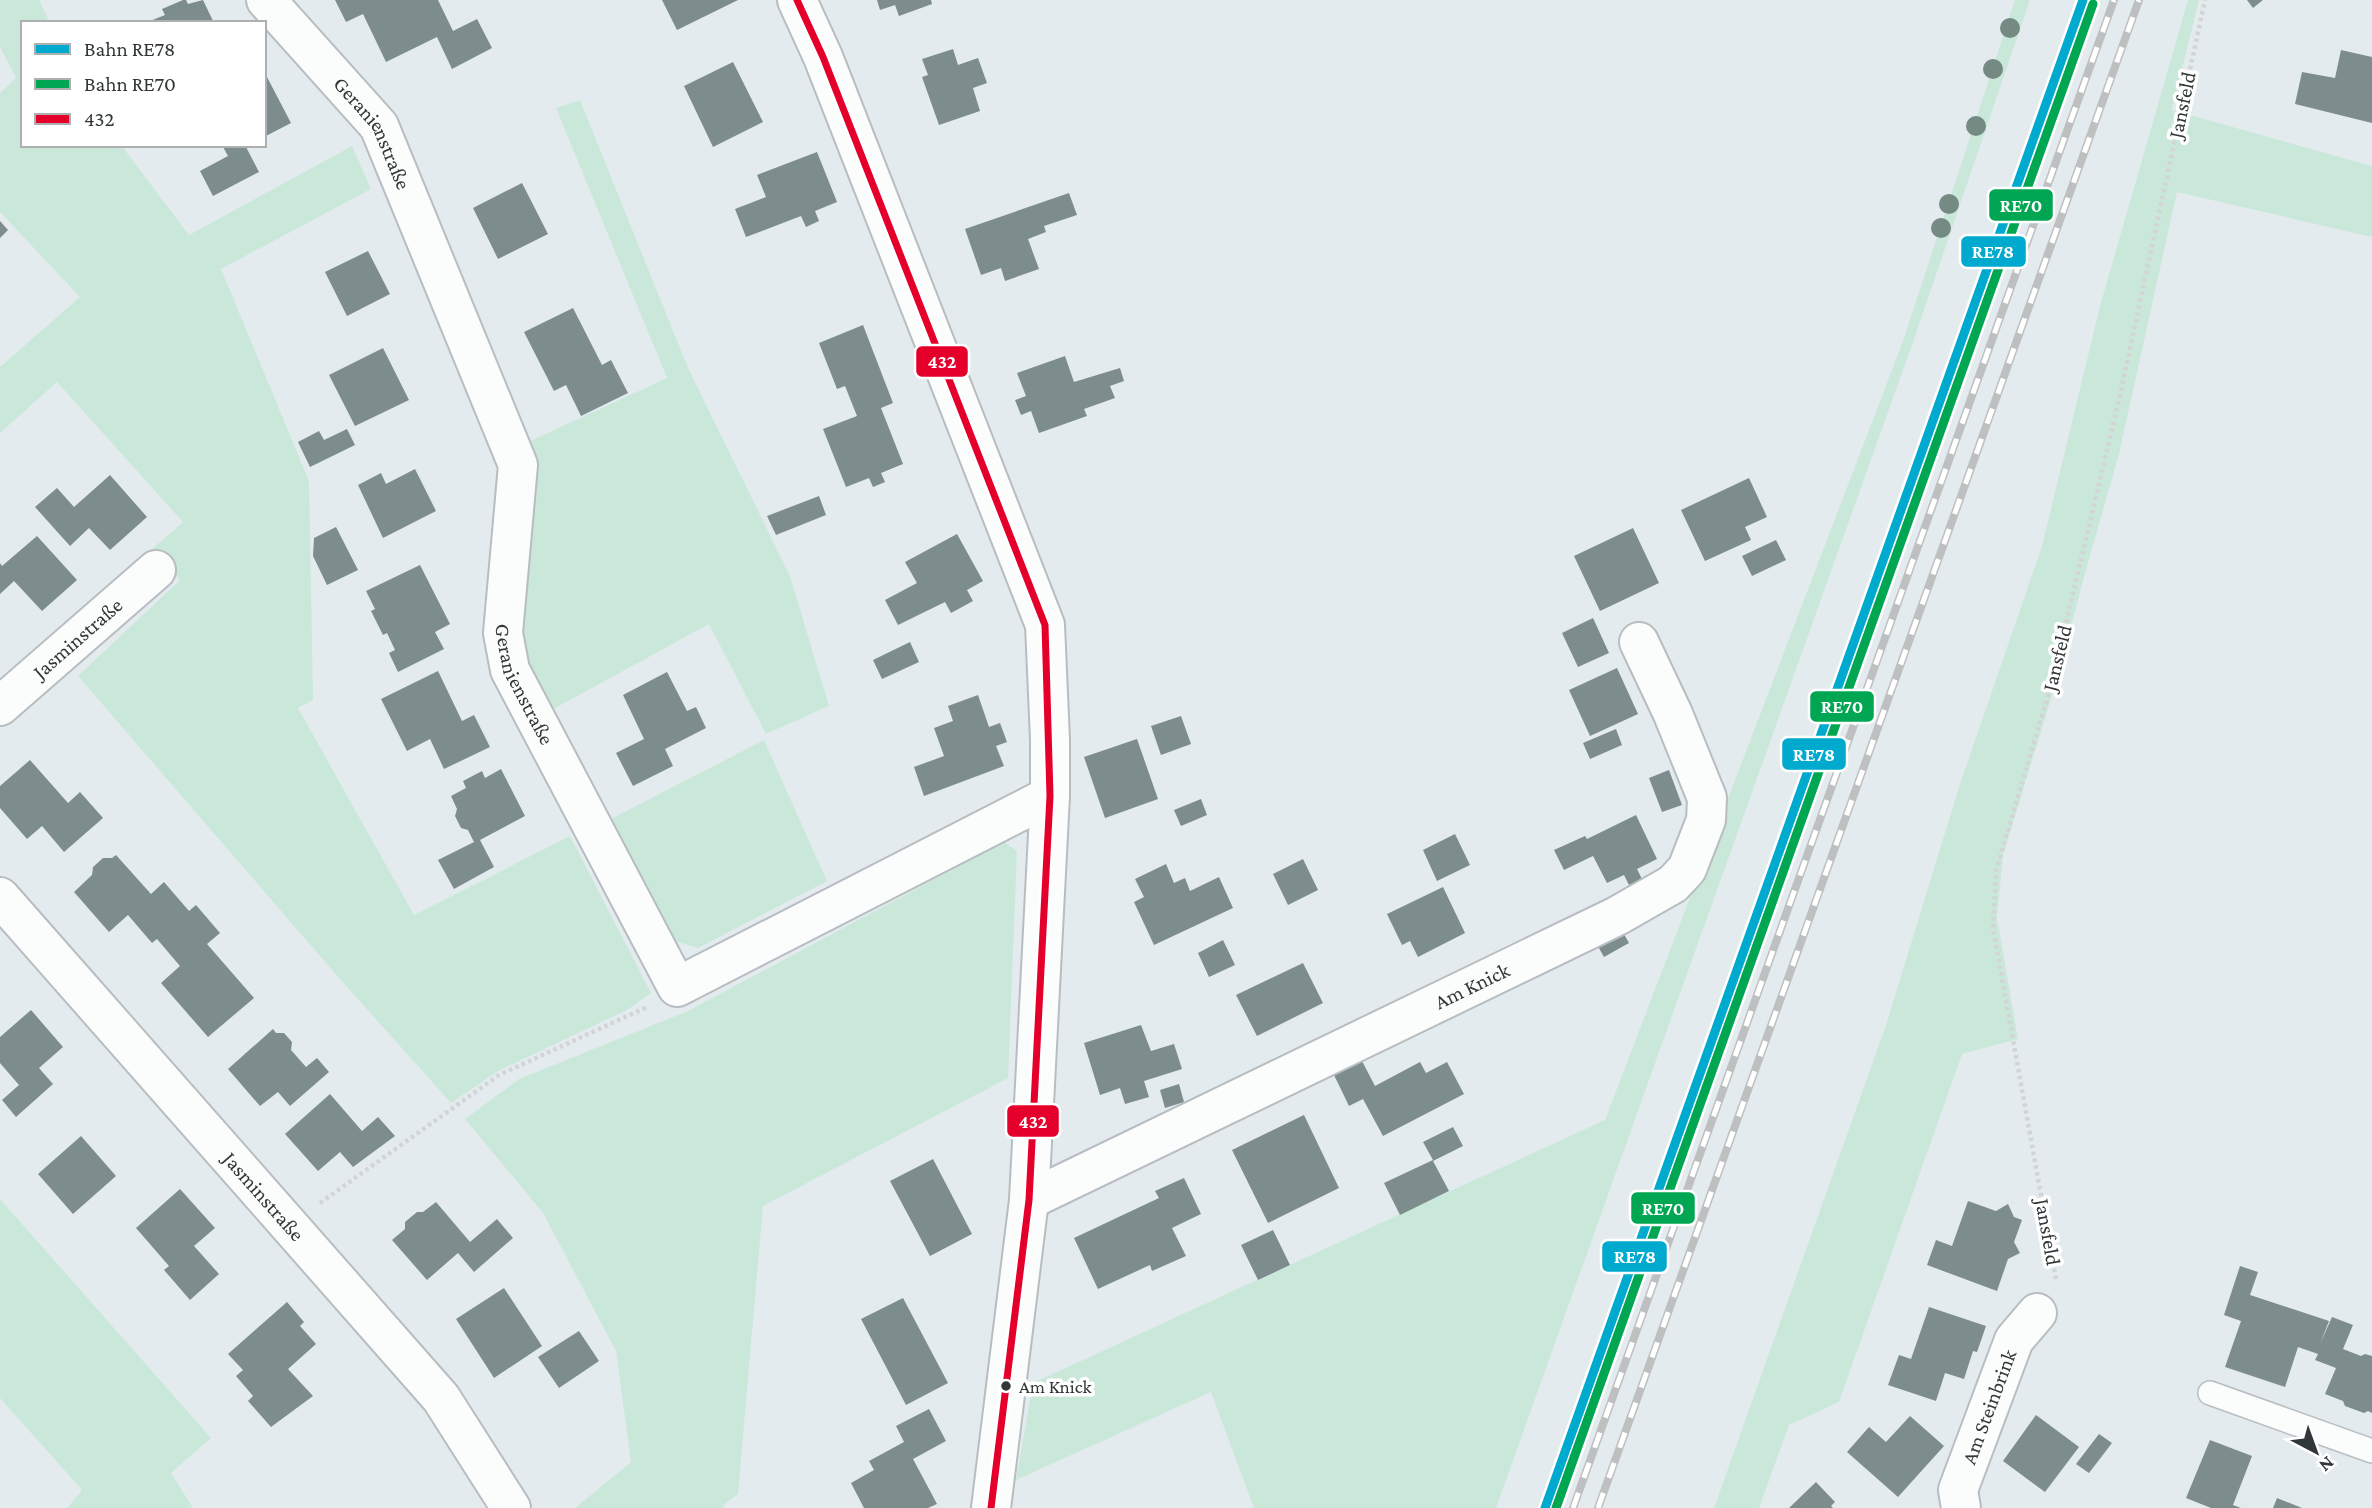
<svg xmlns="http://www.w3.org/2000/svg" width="2372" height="1508" font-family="'Crimson Pro',serif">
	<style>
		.green { fill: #cae8da }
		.building { fill: #7d8c8d }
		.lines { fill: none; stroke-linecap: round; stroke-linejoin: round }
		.service-casing { stroke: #b7bdc0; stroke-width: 26 }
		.minor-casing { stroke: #b7bdc0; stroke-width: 42 }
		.path { stroke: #d2d4d5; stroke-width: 4.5; stroke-dasharray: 3.5 3.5; stroke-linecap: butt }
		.service { stroke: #fbfcfc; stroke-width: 23 }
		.minor { stroke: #fbfcfc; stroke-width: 38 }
		.rail-casing { stroke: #bdbfc0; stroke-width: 8 }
		.rail { stroke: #fff; stroke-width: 5; stroke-dasharray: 16; stroke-linecap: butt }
		.bus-1-casing { stroke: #fff; stroke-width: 12 }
		.bus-1 { stroke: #e4002b; stroke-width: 7 }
		.rail-1-casing { stroke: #fff; stroke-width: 14 }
		.rail-2-casing { stroke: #fff; stroke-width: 14 }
		.rail-1 { stroke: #00a9ce; stroke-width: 9 }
		.rail-2 { stroke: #00a651; stroke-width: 9 }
		.tree { fill: #748a82 }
		.bus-dot { fill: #313739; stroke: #fff; stroke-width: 2.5 }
		.labels { text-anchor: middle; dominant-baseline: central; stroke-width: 7; stroke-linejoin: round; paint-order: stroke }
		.bus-label { font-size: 19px; fill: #313739; stroke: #fff; text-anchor: start }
		.street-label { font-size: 21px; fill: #313739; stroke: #fff }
		.line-badge { stroke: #fff; stroke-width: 2.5 }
		.badge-label { font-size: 19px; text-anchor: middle; font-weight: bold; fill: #fff }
	</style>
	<rect width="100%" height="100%" fill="#e4ebee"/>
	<path class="green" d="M0 0H39L50 23H23V145H121L189 235 352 146 371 189 221 269 309 481 313 700 298 708 414 915 570 836 651 993 627 1010 498 1071 451 1103 339 978 78 676 180 580 151 550 183 522 57 382 0 433V367L80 297 0 212V93L16 78 0 47Z
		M2015 0H2030L1912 345 1496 1508H1254L1211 1392 1016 1480 1033 1383 1605 1120 1903 341Z
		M2188 0H2199L2172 110 2372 166V237L2177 192 2119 454 2084 577 2058 676 2003 855 1997 918 2018 1039 1962 1054 1839 1402 1789 1425 1759 1508H1714L1886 1025 1959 787 2042 546 2100 306Z
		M580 100 688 368 790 576 829 706 766 734 709 624 548 712 515 642 528 442 667 378 556 108Z
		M764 740 827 881 698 948 678 942 661 922 607 821Z
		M1004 842 1017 851 1008 1078 763 1206 738 1494 723 1505 725 1508H575L631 1462 616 1351 543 1213 465 1119 519 1079 688 1011Z
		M0 1199 211 1438 171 1473 193 1508H67L82 1490 0 1398Z"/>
	<path class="building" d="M183 0H186L188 4 203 0 214 23H151L150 21 165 15 162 9Z
		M335 0H438L453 31 477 19 492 48 452 69 437 37 386 62 363 14 346 22Z
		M662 0H738L677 30Z
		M877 0H931L932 4 899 16 895 5 880 10Z
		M2247 0H2263L2253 8Z
		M953 49 958 65 978 58 987 83 973 88 980 111 939 125 922 77 928 75 922 59Z
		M2341 50 2372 57V123L2295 104 2302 72 2335 78Z
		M733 62 763 122 713 147 684 86Z
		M267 77 291 123 264 137V79Z
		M222 145H245L259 172 213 196 200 171 228 156Z
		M817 152 837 202 815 211 819 221 806 227 801 216 746 237 735 209 766 197 757 175Z
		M522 183 548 234 498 259 473 208Z
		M1069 193 1077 215 1044 226 1046 232 1028 239 1039 269 1005 281 1001 268 981 275 965 229Z
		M0 221 8 230 0 238Z
		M368 251 390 294 347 316 325 272Z
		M573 308 602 365 611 360 628 393 581 416 566 385 554 391 524 332Z
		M863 325 893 403 881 408 903 464 881 473 885 482 873 487 869 478 846 487 823 429 857 416 845 386 837 389 819 343Z
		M383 348 409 400 355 426 329 375Z
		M1065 356 1074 382 1120 368 1124 381 1110 386 1115 398 1084 409 1087 416 1039 433 1031 411 1021 415 1015 400 1026 396 1017 373Z
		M347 429 355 445 310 467 298 442 319 431 324 440Z
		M415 469 436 511 383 538 358 485 381 473 386 484Z
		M110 475 147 517 110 550 89 528 70 546 35 507 57 488 74 507Z
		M1749 478 1767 517 1745 527 1751 540 1705 561 1681 510Z
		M819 496 826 515 776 535 767 516Z
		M336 527 358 570 327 585 313 556 314 538Z
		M1633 528 1659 583 1600 611 1574 556Z
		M957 534 983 581 967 590 973 601 951 613 945 602 898 625 885 600 917 583 905 562Z
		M37 536 77 580 42 611 14 581 0 594V563L2 566Z
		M1776 540 1786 560 1752 576 1742 556Z
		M420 565 450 624 435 632 444 649 398 672 389 653 395 650 387 633 383 635 371 611 375 609 366 591Z
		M1593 618 1609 653 1578 667 1562 633Z
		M910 642 919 662 882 679 873 660Z
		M1617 668 1638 714 1590 736 1569 690Z
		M438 671 462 721 474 715 490 747 444 769 430 739 407 751 381 699Z
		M667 672 687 711 696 707 706 728 665 749 673 766 633 786 616 753 644 739 623 695Z
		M978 695 989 727 1000 723 1007 742 996 746 1004 766 924 796 914 767 944 756 934 728 953 721 948 706Z
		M1181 716 1191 744 1161 755 1151 726Z
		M1616 729 1622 745 1590 759 1583 743Z
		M1137 739 1158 799 1105 818 1084 757Z
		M30 760 68 803 80 792 103 818 64 852 42 826 27 839 0 808V786Z
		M501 769 525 816 480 840 494 867 454 889 438 860 474 842 468 830 461 828 455 816 457 809 451 796 466 788 463 781 482 771 485 778Z
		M1669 770 1682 805 1662 812 1649 778Z
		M1201 799 1207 815 1181 826 1174 810Z
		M1636 815 1657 859 1637 869 1642 879 1629 885 1624 875 1607 883 1593 856 1564 870 1554 850 1585 836 1587 839Z
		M1455 834 1470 865 1437 881 1423 850Z
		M116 855 151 894 164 882 189 911 196 905 220 933 207 944 254 998 208 1037 161 983 180 966 157 939 152 943 128 915 109 932 74 892 92 875 93 867 103 858H112Z
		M1303 859 1318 890 1288 905 1273 874Z
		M1166 864 1174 883 1185 878 1190 891 1219 877 1233 908 1154 945 1134 902 1144 897 1135 879Z
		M1443 887 1465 933 1418 957 1410 941 1402 945 1387 914Z
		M1621 929 1629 943 1604 957 1596 943Z
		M1223 940 1235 965 1209 977 1198 953Z
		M1303 963 1323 1003 1257 1036 1236 995Z
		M31 1010 63 1047 39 1068 53 1084 16 1117 2 1100 19 1085 0 1063V1037Z
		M1141 1025 1151 1051 1174 1044 1182 1069 1144 1081 1149 1097 1125 1104 1120 1088 1100 1095 1084 1043Z
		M273 1029 276 1033H284L292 1042 291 1050 306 1067 317 1058 329 1072 290 1106 278 1092 260 1106 228 1069Z
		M1362 1061 1375 1086 1420 1062 1426 1073 1447 1062 1464 1094 1383 1136 1363 1099 1349 1106 1334 1075Z
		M1179 1084 1184 1102 1165 1108 1160 1090Z
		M330 1094 362 1131 378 1117 395 1136 353 1167 340 1152 318 1171 285 1134Z
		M1304 1115 1339 1188 1268 1223 1232 1150Z
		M1453 1127 1463 1146 1433 1161 1449 1191 1400 1215 1384 1183 1433 1160 1423 1142Z
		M81 1136 116 1176 73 1214 38 1174Z
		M933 1159 972 1234 930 1256 890 1181Z
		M1184 1178 1201 1214 1172 1228 1186 1256 1152 1271 1150 1265 1098 1289 1074 1238 1159 1198 1155 1191Z
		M180 1189 215 1228 194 1246 219 1274 190 1300 164 1270 169 1266 136 1228Z
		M1968 1201 1996 1211 2008 1204 2014 1217 2022 1220 2014 1242 2020 1253 2008 1259 1997 1291 1927 1265 1936 1240 1952 1246Z
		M436 1202 470 1242 497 1219 513 1238 474 1272 458 1253 427 1280 392 1240 405 1229V1222L417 1212H423Z
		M1273 1230 1290 1265 1258 1280 1241 1245Z
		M2240 1266 2258 1272 2250 1295 2329 1321 2320 1344 2332 1317 2353 1325 2343 1349 2361 1356 2365 1354 2372 1356V1413L2368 1411 2364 1413 2345 1406 2343 1401 2325 1394 2336 1368 2315 1360 2318 1354 2298 1347 2285 1387 2225 1367 2241 1321 2224 1315Z
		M504 1288 542 1346 494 1378 456 1319Z
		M903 1298 948 1383 906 1405 861 1319Z
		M287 1302 304 1322 300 1326 316 1344 288 1369 313 1396 271 1427 248 1401 253 1396 236 1376 243 1370 228 1354Z
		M1929 1307 1986 1326 1977 1352 1973 1351 1964 1379 1945 1373 1936 1401 1888 1385 1899 1355 1911 1359Z
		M579 1331 599 1361 559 1388 538 1357Z
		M929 1409 946 1441 913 1459 937 1504 928 1508H864L851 1483 874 1470 869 1461 904 1442 896 1426Z
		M2036 1415 2079 1447 2045 1492 2003 1461Z
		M1910 1416 1944 1446 1898 1497 1847 1452 1869 1427 1886 1442Z
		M2099 1434 2112 1443 2089 1473 2076 1464Z
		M2210 1440 2252 1456 2233 1505 2241 1508H2211L2186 1498Z
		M1816 1482 1835 1502 1831 1506 1833 1508H1789Z
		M2277 1498 2302 1508H2273Z"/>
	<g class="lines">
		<defs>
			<path id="service" d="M2210 1393 2372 1451"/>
			<g id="minor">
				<path id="s1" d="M266 0 379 126 518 465 503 633 510 670 677 987 1050 796"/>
				<path d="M797 0 823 57 1045 625 1050 740V796L1029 1200 991 1508"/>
				<path id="s2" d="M0 706 156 570"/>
				<path id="s3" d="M0 897 441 1398 511 1508"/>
				<path id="s4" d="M1029 1200 1617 916 1673 884 1687 869 1706 820 1707 798 1673 714 1639 642"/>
				<path id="s5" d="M1961 1508 1958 1490 2014 1340 2037 1313"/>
			</g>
		</defs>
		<use href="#service" class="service-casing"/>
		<use href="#minor" class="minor-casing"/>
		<path class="path" d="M320 1203 499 1075 647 1007
			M2056 1279 1993 928 1996 871 2052 682 2118 404 2205 0"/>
		<use href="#service" class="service"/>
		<use href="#minor" class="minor"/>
		<defs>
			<path id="rail" d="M1573 1508 2114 0
				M1598 1508 2139 0"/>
		</defs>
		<use href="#rail" class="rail-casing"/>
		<use href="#rail" class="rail"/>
		<defs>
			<path id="bus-1" d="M797 0 823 57 1045 625 1050 796 1029 1200 991 1508"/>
		</defs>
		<use href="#bus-1" class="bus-1-casing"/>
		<use href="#bus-1" class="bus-1"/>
		<defs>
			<path id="rail-1" d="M1545 1508 2083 0"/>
			<path id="rail-2" d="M1556 1508 2093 4"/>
		</defs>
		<use href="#rail-1" class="rail-1-casing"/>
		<use href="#rail-2" class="rail-2-casing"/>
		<use href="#rail-1" class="rail-1"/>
		<use href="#rail-2" class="rail-2"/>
	</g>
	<g class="tree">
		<circle cx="2010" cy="28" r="10"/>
		<circle cx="1993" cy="69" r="10"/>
		<circle cx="1976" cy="126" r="10"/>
		<circle cx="1949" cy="204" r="10"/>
		<circle cx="1941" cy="228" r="10"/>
	</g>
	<circle class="bus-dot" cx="1006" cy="1386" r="6"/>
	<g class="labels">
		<g class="bus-label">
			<text x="1019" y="1386">Am Knick</text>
		</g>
		<g class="street-label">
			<text transform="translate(2182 105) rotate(-78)">Jansfeld</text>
			<text stroke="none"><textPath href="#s1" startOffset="172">Geranienstraße</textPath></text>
			<text stroke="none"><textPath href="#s2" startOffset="103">Jasminstraße</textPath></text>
			<text transform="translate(2057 658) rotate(-76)">Jansfeld</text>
			<text stroke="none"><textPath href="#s1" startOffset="760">Geranienstraße</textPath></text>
			<text stroke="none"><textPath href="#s4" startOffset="492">Am Knick</textPath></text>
			<text stroke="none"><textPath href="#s3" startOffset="399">Jasminstraße</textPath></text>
			<text transform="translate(2048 1232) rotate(80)">Jansfeld</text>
			<text stroke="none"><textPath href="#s5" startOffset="107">Am Steinbrink</textPath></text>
		</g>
	</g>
	<g class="line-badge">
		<rect x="1988" y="188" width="66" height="34" rx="7" fill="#00a651"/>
		<rect x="1960" y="235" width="67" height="33" rx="7" fill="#00a9ce"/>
		<rect x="915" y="345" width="54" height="33" rx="7" fill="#e4002b"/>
		<rect x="1809" y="690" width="66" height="33" rx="7" fill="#00a651"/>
		<rect x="1781" y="737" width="66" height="34" rx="7" fill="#00a9ce"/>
		<rect x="1006" y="1104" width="54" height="34" rx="7" fill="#e4002b"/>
		<rect x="1630" y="1191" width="66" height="34" rx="7" fill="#00a651"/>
		<rect x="1601" y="1240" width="67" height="33" rx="7" fill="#00a9ce"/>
	</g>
	<g class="badge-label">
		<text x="2021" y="212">RE70</text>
		<text x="1993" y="258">RE78</text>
		<text x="942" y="368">432</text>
		<text x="1842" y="713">RE70</text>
		<text x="1814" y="761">RE78</text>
		<text x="1033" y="1128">432</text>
		<text x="1663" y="1215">RE70</text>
		<text x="1635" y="1263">RE78</text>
	</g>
	<rect x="21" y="21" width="245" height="126" fill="#ffffff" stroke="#adafb0" stroke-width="2"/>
	<rect x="35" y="44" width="35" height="10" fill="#00a9ce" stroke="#adafb0" stroke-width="2"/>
	<text x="84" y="56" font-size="21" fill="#313739">Bahn RE78</text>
	<rect x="35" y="79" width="35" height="10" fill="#00a651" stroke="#adafb0" stroke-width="2"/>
	<text x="84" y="91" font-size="21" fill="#313739">Bahn RE70</text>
	<rect x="35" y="114" width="35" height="10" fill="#e4002b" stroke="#adafb0" stroke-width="2"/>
	<text x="84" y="126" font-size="21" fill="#313739">432</text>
	<g transform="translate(2316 1452) rotate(139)" stroke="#ffffff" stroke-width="5" paint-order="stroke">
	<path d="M0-5L12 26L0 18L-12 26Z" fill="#313739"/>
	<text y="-10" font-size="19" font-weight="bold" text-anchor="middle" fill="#313739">N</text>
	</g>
</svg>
